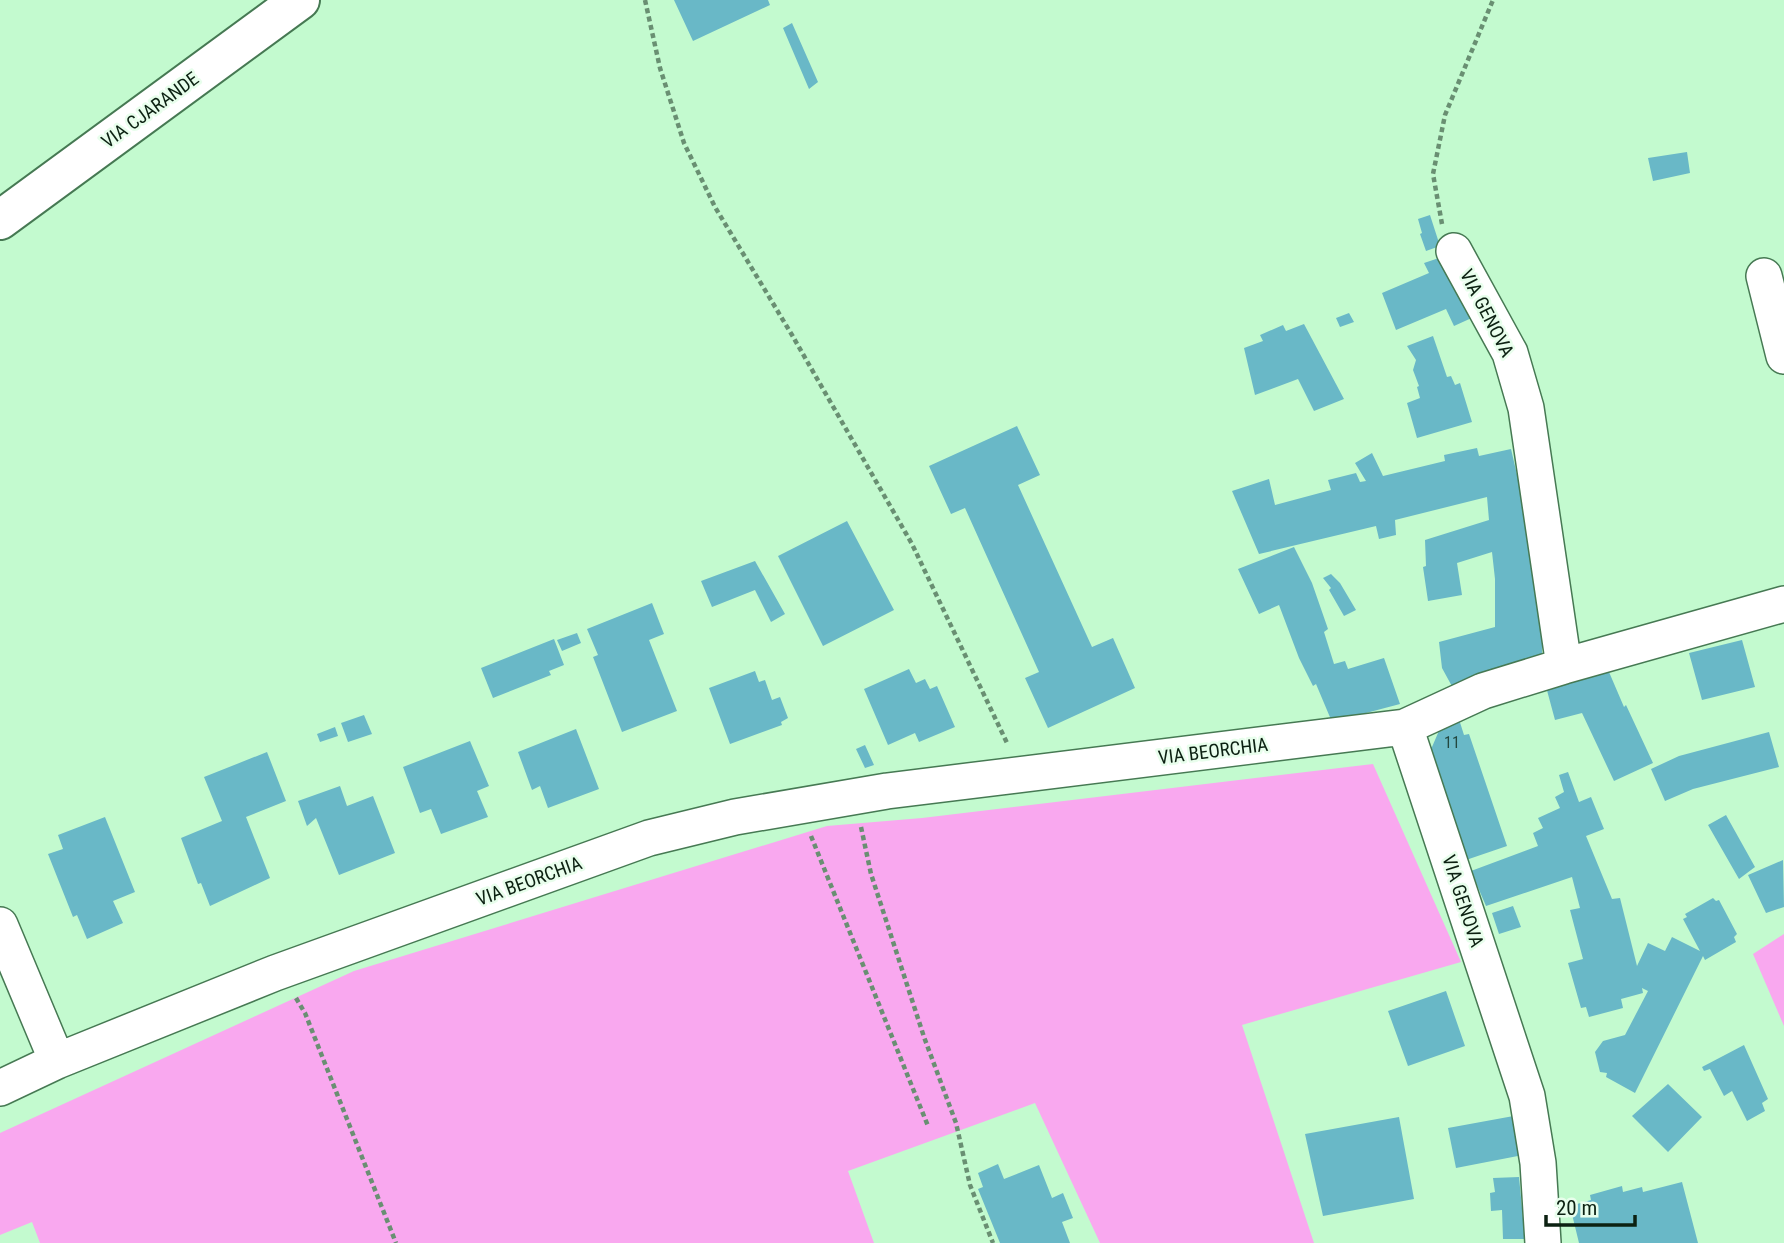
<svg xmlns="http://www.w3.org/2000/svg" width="1784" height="1243" font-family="'Roboto Condensed',sans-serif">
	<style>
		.green { fill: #f9a8ef }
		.building { fill: #69b8c7 }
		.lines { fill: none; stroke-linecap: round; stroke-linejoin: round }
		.minor-casing { stroke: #467953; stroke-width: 38 }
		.major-casing { stroke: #467953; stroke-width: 42 }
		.path { stroke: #698f72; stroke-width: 4.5; stroke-dasharray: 5 3.5; stroke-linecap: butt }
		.minor { stroke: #fff; stroke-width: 35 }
		.major { stroke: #fff; stroke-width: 38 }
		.labels { text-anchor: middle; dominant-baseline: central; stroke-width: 5; stroke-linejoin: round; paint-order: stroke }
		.number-label { font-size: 16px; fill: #23473f }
		.street-label { font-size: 19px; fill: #0c2112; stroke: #e8feec }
	</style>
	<rect width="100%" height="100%" fill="#c3facf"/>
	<path class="green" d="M1373 764 1461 962 1242 1025 1314 1243H1100L1035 1103 848 1171 874 1243H40L32 1222 0 1235V1133L354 971 827 826 922 818Z
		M1784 934V1026L1753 954Z"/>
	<path class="building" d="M674 0H768L770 5 693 41Z
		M792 23 818 82 809 89 783 28Z
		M1687 152 1690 173 1653 181 1648 158Z
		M1430 215 1440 246 1426 251 1420 234 1422 233 1418 219Z
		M1445 256 1476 316 1454 326 1446 309 1396 330 1382 293 1429 273 1424 263Z
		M1349 313 1354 322 1340 327 1336 318Z
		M1304 324 1344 399 1314 411 1298 379 1255 395 1244 348 1263 341 1260 335 1283 325 1286 331Z
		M1433 336 1447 377 1451 376 1455 385 1460 383 1472 422 1417 438 1407 403 1420 398 1417 387 1419 386 1413 370 1416 360 1407 346Z
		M1017 426 1040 475 1018 485 1092 647 1113 638 1135 688 1048 728 1025 678 1039 672 965 508 951 514 929 466Z
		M1477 448 1479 456 1511 449 1542 582V666L1454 690 1442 668 1439 642 1495 627V579L1492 552 1457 563 1462 595 1428 601 1423 567 1426 566 1425 540 1489 520 1487 497 1395 520 1396 535 1379 539 1376 526 1259 554 1232 491 1269 479 1275 505 1331 490 1328 480 1356 473 1360 482 1366 481 1355 463 1372 453 1383 476 1445 461 1444 455Z
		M847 521 894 610 823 646 778 556Z
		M1294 547 1312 583 1328 629 1324 632 1334 664 1345 661 1348 669 1384 658 1400 704 1332 722 1316 684 1313 686 1299 658 1279 605 1259 614 1238 569Z
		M755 561 785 614 771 622 755 590 712 607 701 581Z
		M1331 574 1340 583 1356 610 1344 616 1329 590 1331 588 1323 578Z
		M652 603 664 634 649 640 677 711 622 732 593 657 598 655 587 629Z
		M577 633 581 643 562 651 557 640Z
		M554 639 564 665 549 671 551 675 493 698 481 668Z
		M1742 640 1755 687 1702 700 1689 653Z
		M1606 665 1624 707 1626 705 1653 763 1614 781 1582 713 1555 720 1545 683Z
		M909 669 916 683 925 679 930 689 937 686 955 727 919 742 915 733 888 745 864 689Z
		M755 671 759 682 765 680 772 700 780 697 788 718 781 722 782 725 730 744 709 688Z
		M1457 713 1464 735 1469 734 1507 846 1466 860 1427 748 1432 747 1444 719Z
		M364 715 372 734 348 742 341 723Z
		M335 727 338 736 320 742 317 734Z
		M576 729 599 789 548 808 540 786 532 790 518 752Z
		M1769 732 1779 767 1693 789 1665 801 1651 769 1679 756Z
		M470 741 489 786 477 791 488 817 441 834 431 809 420 813 403 767Z
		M865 745 874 765 865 768 856 749Z
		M267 752 286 801 246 817 270 878 210 906 201 883 198 884 181 838 222 821 204 777Z
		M1568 772 1579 802 1591 797 1604 829 1586 836 1612 899 1620 898 1637 966 1648 943 1665 951 1672 937 1700 951 1683 919 1687 917 1685 914 1713 898 1716 901 1719 900 1737 934 1734 937 1736 942 1705 960 1703 956 1635 1093 1606 1077 1607 1073 1600 1072 1595 1052 1603 1041 1625 1035 1648 991 1642 988 1643 993 1621 999 1623 1008 1589 1017 1586 1007 1581 1008 1568 963 1583 959 1570 910 1580 908 1572 877 1486 906 1471 871 1538 846 1533 833 1543 828 1538 818 1560 808 1555 797 1564 792 1559 775Z
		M340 786 347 806 373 796 395 853 339 875 316 818 307 826 298 801Z
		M1726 815 1755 867 1739 879 1708 825Z
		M105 817 135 892 113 901 123 923 87 939 77 915 73 917 48 854 63 849 58 835Z
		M1783 860 1784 907 1766 913 1748 875Z
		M1513 906 1521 927 1499 934 1492 913Z
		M1446 991 1465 1046 1408 1066 1388 1011Z
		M1744 1045 1768 1099 1762 1103 1765 1111 1747 1121 1732 1091 1724 1096 1710 1069 1704 1071 1702 1067Z
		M1668 1084 1702 1117 1668 1152 1632 1116Z
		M1519 1115 1523 1155 1456 1168 1448 1128Z
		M1399 1117 1414 1199 1323 1216 1305 1134Z
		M998 1164 1004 1179 1039 1165 1052 1198 1063 1193 1073 1218 1062 1222 1070 1243H1000L978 1189 983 1187 978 1173Z
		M1519 1177 1525 1239H1503L1502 1210 1491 1211 1490 1193 1495 1192 1493 1178Z
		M1682 1182 1698 1243H1579L1570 1206 1591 1200 1590 1195 1622 1186 1623 1192 1642 1187 1643 1192Z"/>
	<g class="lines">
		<defs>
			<path id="minor" d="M1454 251 1510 353 1526 408 1564 666
				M1764 276 1784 356
				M0 925 57 1061
				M0 1088 57 1061 275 973 649 838 735 817 887 791 1405 727
				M1543 1243 1538 1163 1527 1096 1405 727 1483 691 1564 666 1784 604"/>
			<path id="major" d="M0 220 300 0"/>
		</defs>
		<use href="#minor" class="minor-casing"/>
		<use href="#major" class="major-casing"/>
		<path class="path" d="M645 0 660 68 684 143 715 207 792 335 912 544 1008 745
			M1442 224 1433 174 1445 115 1493 0
			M861 827 871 874 924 1037 956 1123 970 1185 993 1243
			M811 836 928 1126
			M296 998 305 1013 396 1243"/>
		<use href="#minor" class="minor"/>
		<use href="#major" class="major"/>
	</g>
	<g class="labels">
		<g class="number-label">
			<text x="1452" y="742">11</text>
		</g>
		<g class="street-label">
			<text transform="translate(150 110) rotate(-36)">VIA CJARANDE</text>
			<text transform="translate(1487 313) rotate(63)">VIA GENOVA</text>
			<text transform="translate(1213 751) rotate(-7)">VIA BEORCHIA</text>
			<text transform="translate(529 881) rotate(-20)">VIA BEORCHIA</text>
			<text transform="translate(1463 901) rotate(72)">VIA GENOVA</text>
		</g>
	</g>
	<path d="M1546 1215v10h89v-10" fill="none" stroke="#0c2112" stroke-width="3.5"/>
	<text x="1556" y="1215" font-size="21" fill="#0c2112" stroke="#e8feec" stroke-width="5" paint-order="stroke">20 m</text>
</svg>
